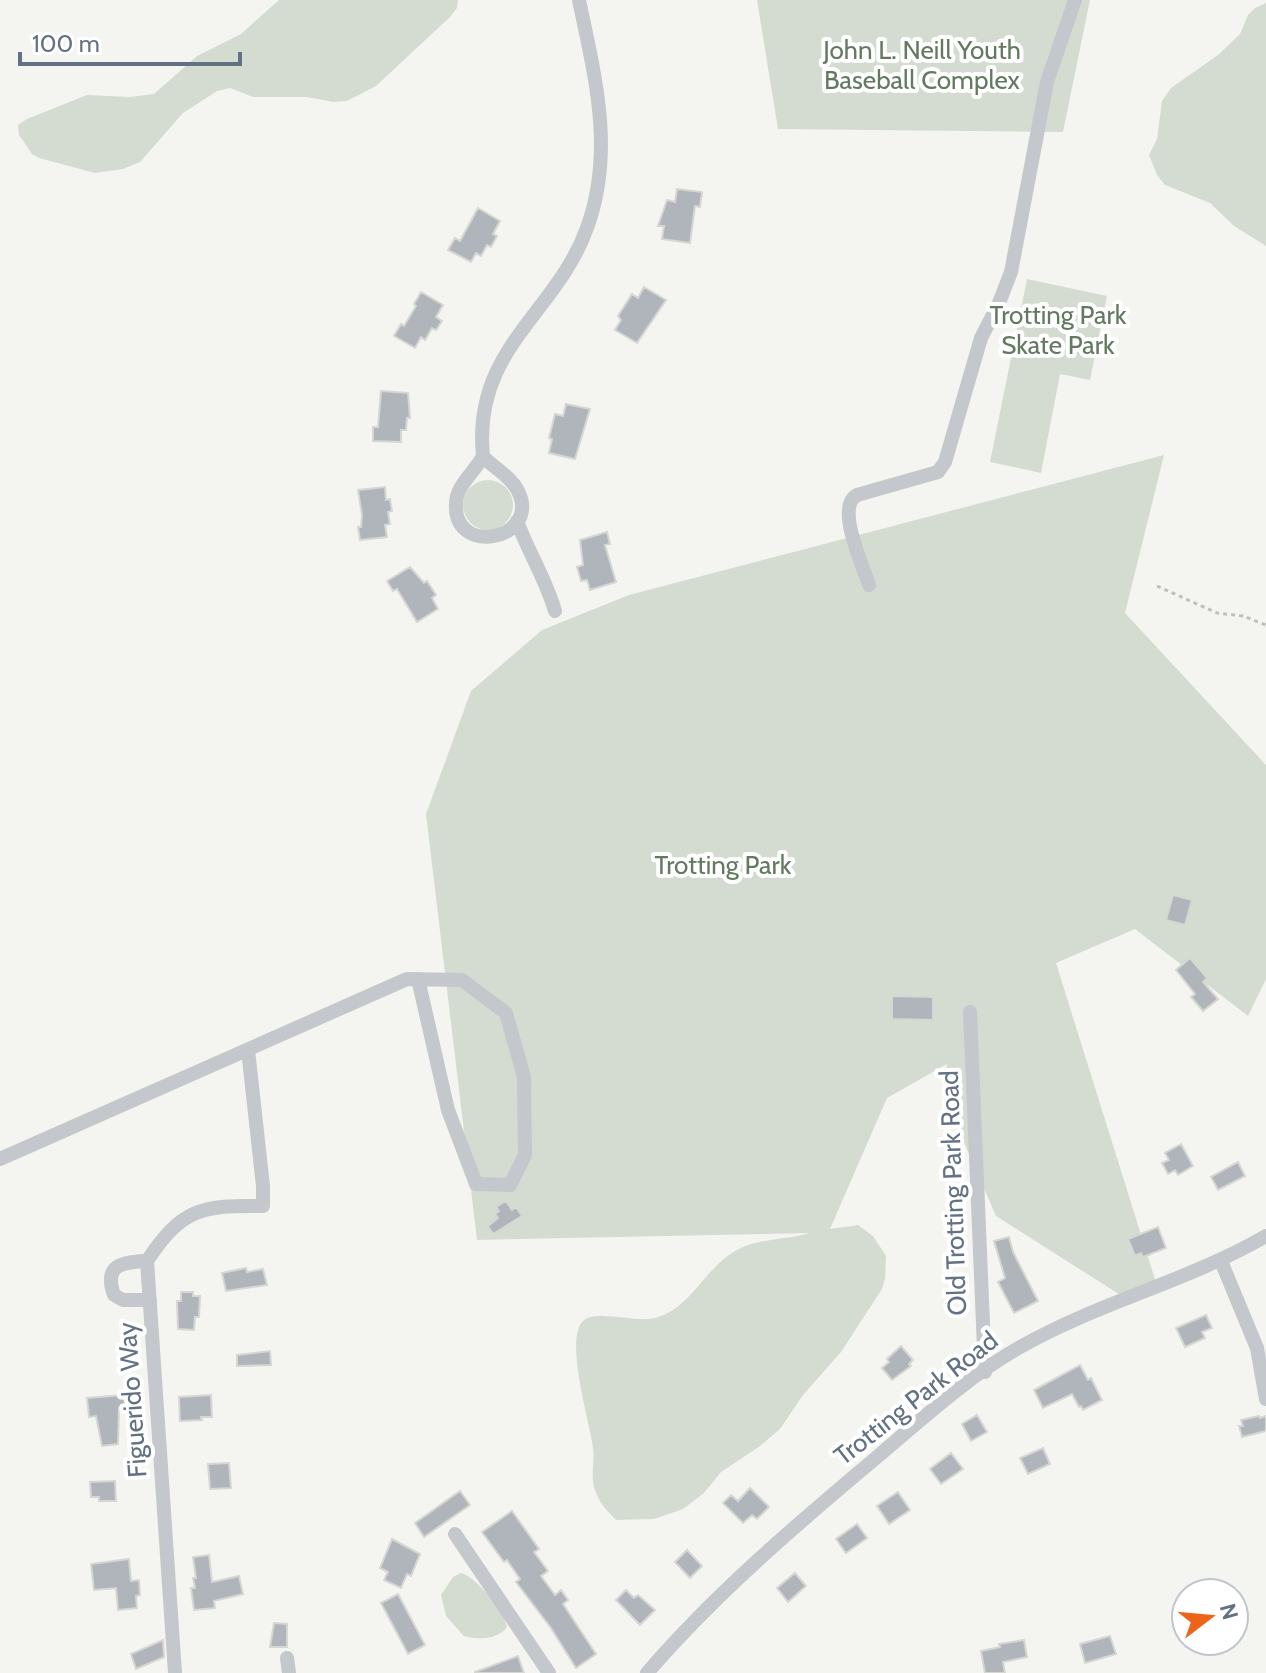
<svg xmlns="http://www.w3.org/2000/svg" width="1266" height="1673" font-family="Cabin,sans-serif">
	<style>
		.green { fill: #d4dcd1 }
		.building { fill: #afb5bb; stroke: #d6d6d3; stroke-width: 2 }
		.lines { fill: none; stroke-linecap: round; stroke-linejoin: round }
		.path { stroke: #bebfc1; stroke-width: 3; stroke-dasharray: 4 4; stroke-linecap: butt }
		.minor { stroke: #c4c7cb; stroke-width: 14 }
		.labels { text-anchor: middle; dominant-baseline: central; stroke-width: 8; stroke-linejoin: round; paint-order: stroke }
		.park-label { font-size: 26px; fill: #637a61; stroke: #fff }
		.street-label { font-size: 26px; fill: #627183; stroke: #fff }
	</style>
	<rect width="100%" height="100%" fill="#f4f5f1"/>
	<path class="green" d="M279 0H458L457 8 450 17 376 86 347 101 333 102 307 97H253L230 88 217 91 183 113 140 162 123 169 95 173 39 158 32 154 19 135 18 125 27 119 87 95 130 97 154 94 197 56 241 34Z
		M757 0H1090L1063 132 778 129Z
		M1266 3V246L1234 226 1210 203 1165 185 1157 175 1149 155 1157 139 1162 101 1171 88 1218 55 1240 34 1248 15 1255 8Z
		M1027 279 1107 296 1090 380 1060 374 1041 473 990 462Z
		M1164 455 1125 613 1266 765V979L1248 1016 1135 929 1056 963 1158 1289 1125 1298 996 1216 943 1094 947 1064 887 1098 830 1229 858 1225 873 1236 886 1256 885 1279 882 1289 841 1352 803 1395 780 1429 760 1446 721 1472 704 1493 683 1509 654 1519 616 1520C608 1512 598 1501 595 1490 590 1476 595 1462 593 1448 590 1422 564 1340 583 1321 595 1309 637 1323 655 1318 689 1309 702 1274 729 1255 754 1237 783 1241 810 1233L477 1240 426 814 471 691 542 630 629 595Z
		M463 505a25 25 0 1 1 50 0a25 25 0 1 1-50 0Z
		M461 1573C475 1576 505 1612 507 1627 497 1640 479 1640 464 1636L446 1616 441 1595 453 1577Z"/>
	<path class="building" d="M677 189 702 192 700 207 695 206 690 243 662 239 664 226H658L667 200 675 202Z
		M478 208 500 221 493 234 497 236 491 247 487 245 481 256 476 253 471 262 448 250 455 238 460 241Z
		M644 287 666 300 637 343 615 330 621 320 618 316 632 294 638 298Z
		M421 292 443 305 436 317 442 321 436 330 432 328 425 340 421 337 415 348 394 336 401 324 404 326 416 306 414 304Z
		M381 391 408 393 410 418H407L406 430H401V442L373 441V427H378Z
		M566 404 590 409 575 459 549 453 552 439 549 438 555 414 563 416Z
		M385 487 386 500 390 499 392 511 388 512 390 524 385 525 387 537 360 540 358 527H361L362 515 358 490Z
		M607 532 610 544 605 545 616 582 590 590 587 580 581 581 577 567 583 565 580 540Z
		M410 567 424 583 427 581 436 595 432 598 438 609 417 622 397 589 393 591 387 581Z
		M1173 895 1192 900 1185 925 1166 920Z
		M1190 958 1207 978 1203 982 1218 999 1203 1011 1191 997 1195 994 1176 970Z
		M892 996 933 997V1020L892 1019Z
		M1181 1144 1193 1166 1178 1175 1175 1170 1168 1174 1162 1163 1169 1160 1165 1153Z
		M1238 1162 1245 1176 1218 1190 1211 1177Z
		M506 1201 512 1210 516 1207 522 1216 493 1234 488 1226 498 1218 495 1214 499 1211 496 1207Z
		M1158 1227 1166 1248 1143 1257 1141 1253 1135 1256 1128 1239Z
		M1009 1237 1013 1252 1038 1301 1014 1313 998 1282 1005 1278 994 1241Z
		M246 1268 247 1272 263 1269 267 1285 226 1291 222 1273Z
		M181 1292H193V1296H200L199 1317H195L194 1330 178 1329 177 1301H181Z
		M1206 1315 1212 1328 1202 1332 1205 1338 1185 1347 1176 1328Z
		M901 1346 913 1360 909 1364 911 1366 892 1380 882 1368 889 1362 887 1359Z
		M270 1351 271 1365 237 1366V1355Z
		M1080 1365 1088 1380 1091 1378 1102 1400 1083 1410 1081 1406 1079 1407 1072 1394 1043 1408 1034 1390Z
		M124 1395 125 1407 119 1408 118 1444 102 1446 96 1416 89 1417 87 1398Z
		M211 1395 212 1417H201L202 1420 180 1421 179 1397Z
		M977 1415 987 1432 971 1441 962 1424Z
		M1259 1416 1260 1418 1266 1416V1431L1242 1437 1239 1426H1243L1241 1420Z
		M1043 1448 1050 1464 1028 1474 1020 1458Z
		M951 1453 963 1469 941 1484 930 1469Z
		M229 1463 231 1488 210 1489 208 1464Z
		M115 1481 116 1501H99V1497H91L90 1482Z
		M750 1488 769 1507 757 1519 752 1515 743 1523 723 1503 731 1495 738 1501Z
		M460 1491 470 1505 424 1537 415 1523Z
		M898 1492 910 1510 889 1524 877 1506Z
		M512 1511 539 1549 534 1552 548 1571 541 1576 555 1595 561 1590 568 1600 563 1604 596 1654 576 1668 551 1628 516 1582 520 1579 507 1560 504 1562 482 1532Z
		M857 1524 867 1538 846 1553 836 1539Z
		M392 1539 420 1554 411 1576 407 1574 401 1588 384 1580 388 1572 380 1568Z
		M687 1550 702 1566 690 1578 675 1562Z
		M209 1555 212 1582 239 1576 243 1594 214 1601 215 1608 194 1610 191 1588H195L193 1578H196L193 1557Z
		M129 1559 131 1581 139 1580 140 1595 136 1596 137 1608 118 1610 116 1588 94 1590 91 1564Z
		M795 1573 806 1586 788 1602 777 1588Z
		M626 1590 634 1598 638 1595 655 1610 640 1625 616 1600Z
		M398 1594 425 1645 408 1654 381 1603Z
		M274 1623 287 1624V1647H270Z
		M1110 1636 1116 1654 1085 1663 1080 1644Z
		M163 1640 164 1657 136 1669 131 1654Z
		M1024 1640 1027 1657 1003 1662 1005 1673H985L981 1651 1000 1647 999 1644Z
		M518 1656 524 1673H475V1672Z"/>
	<g class="lines">
		<path class="path" d="M1157 586 1217 613 1243 616 1266 625"/>
		<path class="minor" d="M483 456C472 349 556 314 587 228 615 151 595 77 579 0
			M483 456C493 468 511 476 518 491 542 539 453 558 456 504 456 485 475 472 483 456Z
			M517 521C529 554 545 577 555 611
			M869 585C863 565 835 507 857 495L938 472 945 462 981 338 999 303 1011 272 1047 82 1075 0
			M970 1012 985 1372
			M0 1159 407 979 462 980 506 1013 524 1077 525 1155 510 1185 476 1184 448 1110 418 979
			M147 1261C123 1262 103 1264 114 1295L123 1300H150
			M1221 1261 1257 1348 1266 1399
			M455 1534 549 1673
			M287 1658 289 1673
			M175 1673 147 1261C182 1208 202 1205 263 1206V1186L248 1050
			M647 1673C716 1593 796 1525 877 1457 923 1418 970 1375 1022 1346 1100 1302 1188 1281 1266 1236"/>
	</g>
	<g class="labels">
		<g class="park-label">
			<text x="922" y="50">John L. Neill Youth<tspan x="922" dy="30">Baseball Complex</tspan></text>
			<text x="1058" y="315">Trotting Park<tspan x="1058" dy="30">Skate Park</tspan></text>
			<text x="723" y="865">Trotting Park</text>
		</g>
		<g class="street-label">
			<text transform="translate(953 1193) rotate(-92)">Old Trotting Park Road</text>
			<text transform="translate(916 1398) rotate(-38)">Trotting Park Road</text>
			<text transform="translate(132 1400) rotate(-94)">Figuerido Way</text>
		</g>
	</g>
	<g transform="translate(1210 1617) rotate(74)"><circle r="38" fill="#ffffff" stroke="#c0c6cd" stroke-width="2"/>
	<path d="M0-6L14 30L0 20L-14 30Z" fill="#eb641a"/>
	<text y="-12" font-size="22" font-weight="bold" text-anchor="middle" fill="#627183">N</text>
	</g>
	<path d="M20 52v12h220v-12" fill="none" stroke="#627183" stroke-width="4"/>
	<text x="32" y="52" font-size="24" fill="#627183" stroke="#ffffff" stroke-width="6" paint-order="stroke">100 m</text>
</svg>
